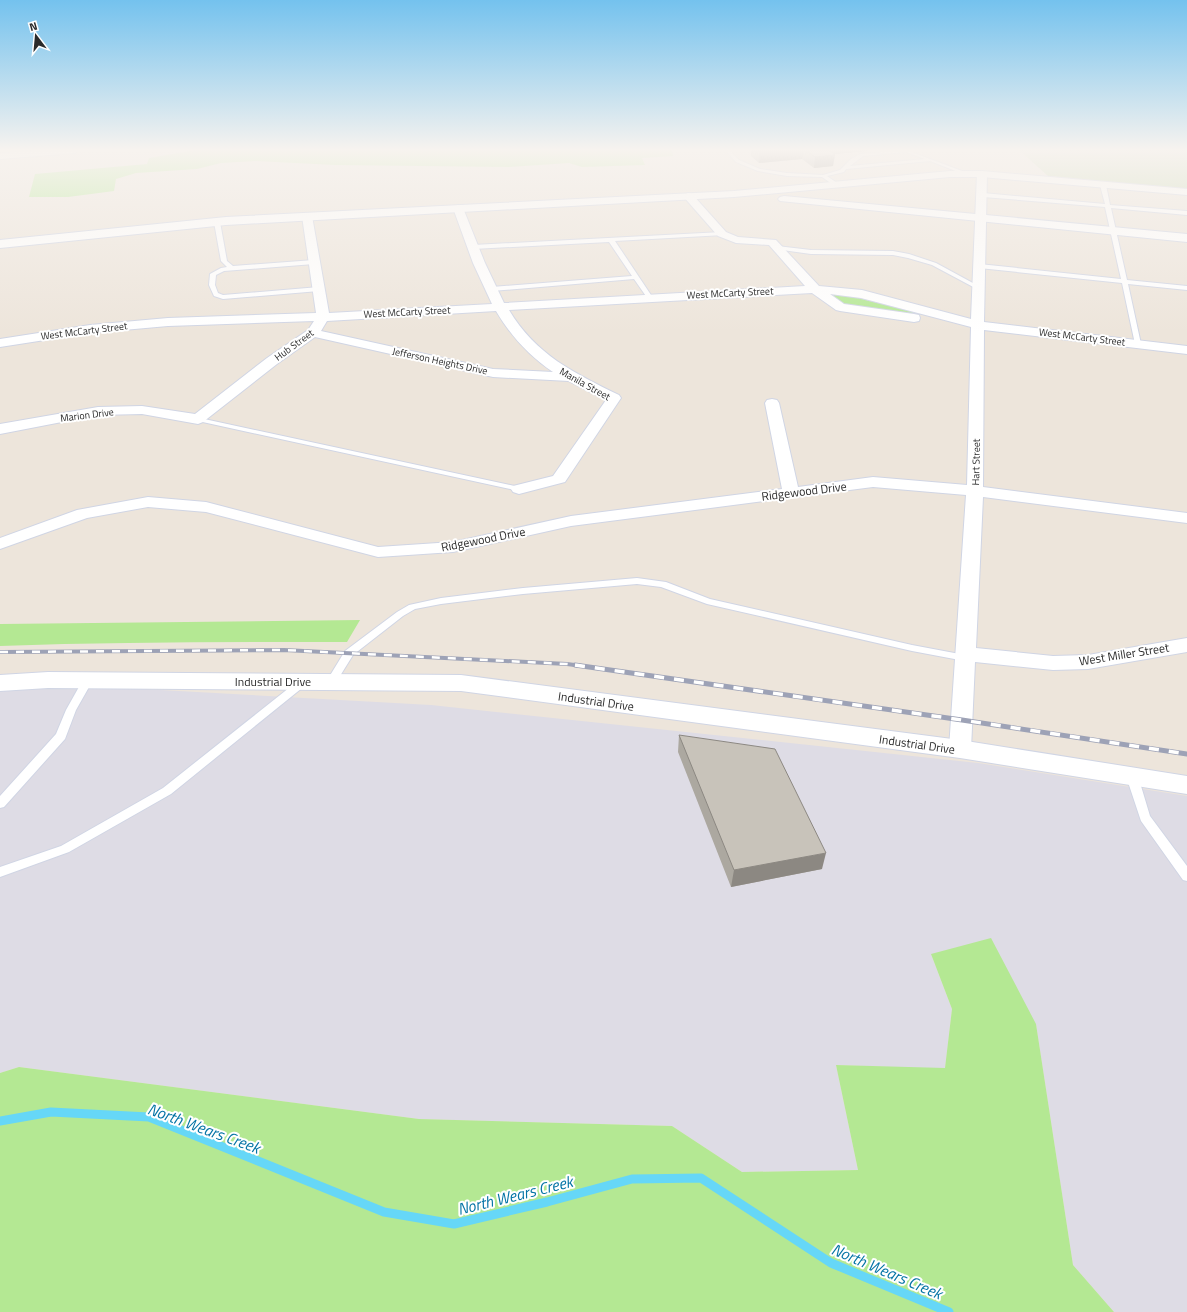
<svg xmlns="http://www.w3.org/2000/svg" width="1187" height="1312" font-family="'Titillium Web',sans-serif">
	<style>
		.industrial { fill: #dedce5 }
		.green { fill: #b4e893 }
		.cemetery { fill: #c6d9b1 }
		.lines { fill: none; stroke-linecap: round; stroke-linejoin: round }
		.stream { stroke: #66d7f7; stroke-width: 9 }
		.lane-casing { stroke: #d0d5e4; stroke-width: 2 }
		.street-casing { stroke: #d0d5e4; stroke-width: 2 }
		.secondary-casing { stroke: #d0d5e4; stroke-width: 2 }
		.lane { fill: #fff; fill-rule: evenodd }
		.street { fill: #fff; fill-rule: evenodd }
		.secondary { fill: #fff; fill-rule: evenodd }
		.rail-far1-casing { stroke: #9da2b6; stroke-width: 4 }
		.rail-casing { stroke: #9da2b6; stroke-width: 5 }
		.rail-far1 { stroke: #fff; stroke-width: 2.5; stroke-dasharray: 8; stroke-linecap: butt }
		.rail { stroke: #fff; stroke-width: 3.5; stroke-dasharray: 10; stroke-linecap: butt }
		.wall { fill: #aca8a0 }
		.shaded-wall { fill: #8c8882 }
		.building { fill: #c8c3ba; stroke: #8c8882 }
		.labels { text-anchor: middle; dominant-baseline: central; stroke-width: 4; stroke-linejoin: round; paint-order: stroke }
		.far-street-label { font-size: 10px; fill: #2a2a2a; stroke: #fff }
		.street-label { font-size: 12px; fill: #2a2a2a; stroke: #fff }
		.near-water-label { font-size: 16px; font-style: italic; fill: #0474a5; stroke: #fff }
	</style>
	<rect width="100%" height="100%" fill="#ede5db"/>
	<path class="industrial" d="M88 686 431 705 978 763 1187 796V1312H1114L1073 1265 1036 1024 931 954 952 1009 945 1069 836 1065 858 1170 742 1172 672 1126 419 1119 19 1067 0 1073V690Z"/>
	<path class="green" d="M195 150H683H672L673 156 642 158 645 165 582 167 569 163 509 167 335 165 256 161 221 163 197 169 136 173 116 179 114 191 68 197H29L35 174 147 164 149 158Z
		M829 293 851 296 921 314 847 306 840 303Z
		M360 620 347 642C231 642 116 642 0 646V624Z
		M991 938 1036 1024 1073 1265 1114 1312H0V1073L19 1067 419 1119 672 1126 742 1172 858 1170 836 1065 945 1068 952 1009 931 954Z"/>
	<path class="cemetery" d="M1019 150H1187V189L1048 176Z"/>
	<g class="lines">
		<path class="stream" d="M0 1121 51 1112 149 1117 384 1212 454 1224 547 1202 632 1179 701 1178 831 1263 949 1312"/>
		<defs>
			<path id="lane" d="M729 150H733L732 153 739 160 760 169 787 173 823 175 840 170 851 159 860 154 906 150 970 174 966 175 930 161 846 169 844 172 827 176 837 183V185L835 186 822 177 787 176 758 171 736 162 728 153ZM906 152 925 159 850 166 863 156Z
				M1103 183 1106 185 1110 205 1187 211V215L1111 208 1127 280 1187 286V290L1128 284 1141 344 1138 346 1135 344 1122 283 979 268 976 266 979 264 1121 279 1105 207 983 197 980 195 983 193 1105 204 1100 185Z
				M217 220 220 222 227 261 233 266 314 260 317 262 314 264 224 271 216 275 215 285 218 293 223 295 319 287 322 289 319 291 223 299 214 296 209 285 210 274 221 268 227 267 221 261 214 222Z
				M722 232 724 233V235L615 241 653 298 650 300 648 299 634 279 492 291 489 289 492 287 632 276 609 242 473 249 470 247 473 245Z
				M777 246 811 250 893 251 909 254 936 263 982 288 977 289 932 265 908 258 893 255 811 254 775 249 774 248Z
				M195 417 519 487 523 489 519 491 198 421 194 419Z
				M637 578 666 582 710 599 912 645 965 655 970 658 965 661 912 651 707 604 661 587 637 584 523 594 441 604 415 609 403 616 353 655 335 684H327L326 682 345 651 397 612 409 605 441 598 523 588Z
				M88 676 92 678 93 680 76 710 65 739 4 807 0 808V796L56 734 66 710 84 678Z
				M303 678 307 680 308 682 307 684 171 794 69 852 0 877V867L61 846 163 788 299 680Z
				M1132 772 1136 773 1138 776 1150 816 1187 866V881L1183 880 1141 821 1126 776 1128 773Z"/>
			<path id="street" d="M45 150H80L75 153 0 159V153Z
				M982 171 987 174 984 322 1187 346V354L984 330 983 487 1187 513V523L983 497 976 648 1053 656 1088 655 1187 638V652L1088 669 1053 670 975 662 971 749 968 755 960 757 952 755 949 749 966 495 873 487 571 526 453 552 378 557 206 512 148 507 87 518 0 549V538L77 510 148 497 206 502 378 547 453 542 571 516 782 489 765 403 767 400 772 399 777 400 779 403 798 487 873 477 967 485 971 327 861 298 830 294 844 304 914 314 919 315 920 318 919 321 914 322 840 311 836 310 812 293 509 310C536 355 574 373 619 395L621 398 565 482 519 494 513 492 511 489 513 486 553 476 606 400 569 381 493 377 315 337 277 364 203 422 198 424 142 414 98 415 0 434V424L98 407 142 406 195 414 267 358 308 330 314 321 168 326 90 333 0 347V339L90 325 168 318 316 313 302 216 307 213 312 216 329 313 492 304 473 263 453 208 458 205 463 208 485 263 504 303 805 286 769 245 736 243 718 236 683 196 688 193 692 194 726 232 738 237 776 240 819 286 862 290 971 319 977 174ZM496 311C511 336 529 356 553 372L493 369 321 331 327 321Z"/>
			<path id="secondary" d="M950 171H982L1187 189V195L982 177H950L734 197 226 225 0 248V240L226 217 734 191Z
				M784 196 1187 234V242L780 201 778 199 780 197Z
				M48 672 461 675 960 740 1187 776V794L960 758 461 691 48 688 0 691V675Z"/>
		</defs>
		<use href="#lane" class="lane-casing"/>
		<use href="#street" class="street-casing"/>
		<use href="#secondary" class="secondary-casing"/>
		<use href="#lane" class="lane"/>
		<use href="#street" class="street"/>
		<use href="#secondary" class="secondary"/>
		<defs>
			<path id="rail-far1" d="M0 652 284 650 567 664 582 666"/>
			<path id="rail" d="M575 665 962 720 1187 754"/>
		</defs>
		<use href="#rail-far1" class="rail-far1-casing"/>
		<use href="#rail" class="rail-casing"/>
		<use href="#rail-far1" class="rail-far1"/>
		<use href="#rail" class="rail"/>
	</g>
	<path class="wall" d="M751 150H867V151L834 154 833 166 814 168 802 159 759 163 751 156Z
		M679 735 822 869 731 887 678 752Z"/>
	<path class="shaded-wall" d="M784 150H803L802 159 759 163 760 152Z
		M824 150H867V151L834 154 835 155 833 166 814 168 815 157Z
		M826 853 822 869 731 887 734 870Z"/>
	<path class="building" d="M757 150H784L760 152Z
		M806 150H832L834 151H830L835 155 815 157Z
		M679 735 775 749 826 853 734 870Z"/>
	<linearGradient id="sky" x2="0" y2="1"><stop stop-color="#74c2ee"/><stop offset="0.45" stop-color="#f7f3ef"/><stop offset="1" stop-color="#f7f3ef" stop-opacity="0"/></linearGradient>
	<rect width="1187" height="333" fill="url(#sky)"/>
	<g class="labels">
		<g class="far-street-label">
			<text transform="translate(730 293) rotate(-3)">West McCarty Street</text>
			<text transform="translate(407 312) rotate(-3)">West McCarty Street</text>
			<text transform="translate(84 331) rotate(-7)">West McCarty Street</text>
			<text transform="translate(1082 337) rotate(7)">West McCarty Street</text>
			<text transform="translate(294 345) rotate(-36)">Hub Street</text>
			<text transform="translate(440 361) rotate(12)">Jefferson Heights Drive</text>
			<text transform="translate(585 384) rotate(29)">Manila Street</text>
			<text transform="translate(87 415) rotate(-7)">Marion Drive</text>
			<text transform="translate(976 462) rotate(-89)">Hart Street</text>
		</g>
		<g class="street-label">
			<text transform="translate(804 491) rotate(-7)">Ridgewood Drive</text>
			<text transform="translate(483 539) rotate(-11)">Ridgewood Drive</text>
			<text transform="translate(1124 654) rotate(-9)">West Miller Street</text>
			<text x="273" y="681">Industrial Drive</text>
			<text transform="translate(596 701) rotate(8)">Industrial Drive</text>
			<text transform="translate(917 744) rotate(8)">Industrial Drive</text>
		</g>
		<g class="near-water-label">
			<text transform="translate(204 1128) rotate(20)">North Wears Creek</text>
			<text transform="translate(515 1195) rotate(-14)">North Wears Creek</text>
			<text transform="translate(887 1271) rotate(23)">North Wears Creek</text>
		</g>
	</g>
	<g transform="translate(36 36) rotate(344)" stroke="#ffffff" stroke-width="3" paint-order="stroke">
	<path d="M0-3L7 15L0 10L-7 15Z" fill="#2a2a2a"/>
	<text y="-6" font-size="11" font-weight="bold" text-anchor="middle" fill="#2a2a2a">N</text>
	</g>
</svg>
